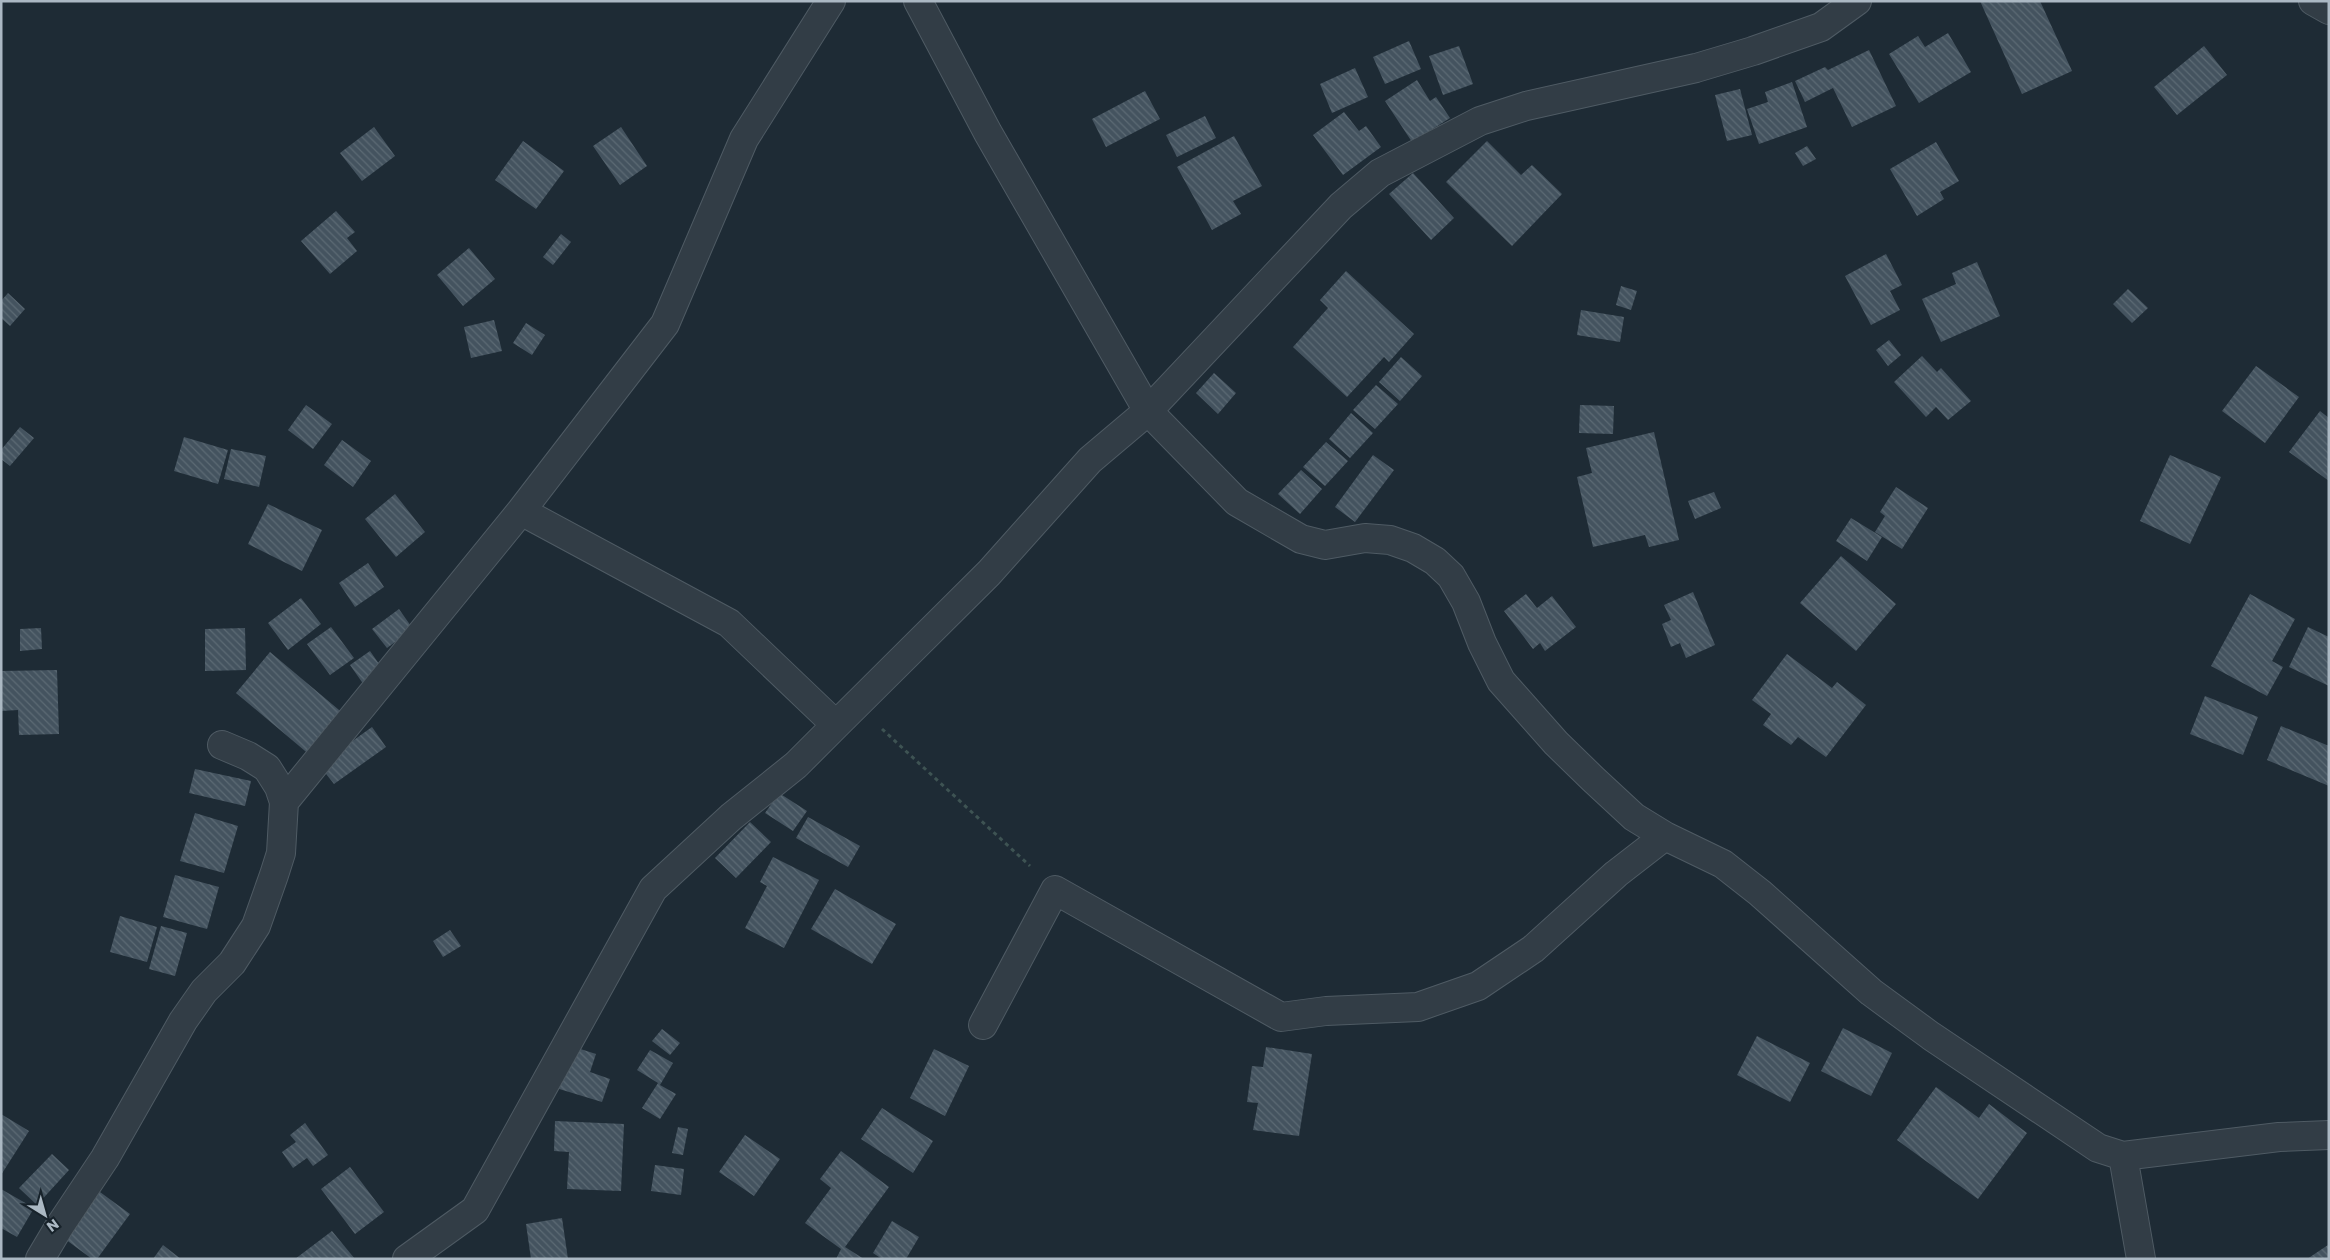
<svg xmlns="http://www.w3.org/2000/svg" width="2330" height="1260" font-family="Poppins,sans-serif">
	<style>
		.building { fill: url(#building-back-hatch) }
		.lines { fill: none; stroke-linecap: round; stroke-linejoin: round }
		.minor-casing { stroke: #4f5b64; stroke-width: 30 }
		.path { stroke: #3e5353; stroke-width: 3; stroke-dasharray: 4 4; stroke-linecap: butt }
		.minor { stroke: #323d46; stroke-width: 28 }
	</style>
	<defs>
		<pattern id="building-back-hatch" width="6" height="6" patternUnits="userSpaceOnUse" patternTransform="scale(1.25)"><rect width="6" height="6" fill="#44535f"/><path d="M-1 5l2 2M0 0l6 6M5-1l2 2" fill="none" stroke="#5c6a74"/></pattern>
	</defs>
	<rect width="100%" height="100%" fill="#1e2b35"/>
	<path class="building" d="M1980 1H2040L2072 71 2022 94Z
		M1948 33 1971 72 1919 103 1889 54 1918 36 1925 47Z
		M1409 41 1421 69 1385 84 1373 57Z
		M1459 46 1473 84 1443 95 1429 56Z
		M2204 46 2227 75 2177 115 2154 87Z
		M1869 50 1896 106 1852 127 1833 88 1805 102 1795 81 1825 67 1828 70Z
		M1355 68 1368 97 1332 113 1320 84Z
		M1417 80 1430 101 1436 97 1450 118 1412 142 1385 101Z
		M1792 82 1807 127 1759 144 1747 109 1768 102 1765 92Z
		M1740 89 1752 135 1727 141 1715 95Z
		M1145 91 1160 119 1106 147 1092 119Z
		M1344 112 1359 131 1366 126 1381 147 1343 175 1313 135Z
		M1205 116 1216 138 1177 157 1166 135Z
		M374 127 395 156 362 181 340 153Z
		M621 127 647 166 620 185 593 146Z
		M1234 136 1262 186 1233 201 1241 214 1212 230 1177 167Z
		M523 141 564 171 536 209 495 180Z
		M1487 141 1521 175 1532 165 1562 194 1512 246 1446 182Z
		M1936 142 1959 181 1940 192 1944 199 1917 216 1890 169Z
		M1807 146 1816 159 1803 166 1795 153Z
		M1413 173 1454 218 1431 240 1389 194Z
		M336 211 355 232 347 238 357 251 330 274 301 241Z
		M561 234 571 242 553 265 543 257Z
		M469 248 495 279 463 306 437 275Z
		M1886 254 1902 285 1890 291 1900 310 1871 325 1845 276Z
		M1977 262 2000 316 1941 342 1922 299 1956 284 1952 273Z
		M1346 271 1414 334 1389 362 1384 357 1347 397 1293 347 1328 308 1320 300Z
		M1621 286 1637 291 1631 310 1616 305Z
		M2128 289 2148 308 2132 323 2113 304Z
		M8 293 25 309 10 326 1 318V301Z
		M1581 310 1624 317 1620 342 1577 335Z
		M494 320 502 351 471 358 464 327Z
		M526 323 545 335 532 355 513 343Z
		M1889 340 1901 355 1888 366 1876 350Z
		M1922 356 1937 372 1941 368 1971 401 1948 420 1936 407 1926 417 1894 382Z
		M1401 357 1422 376 1400 401 1379 382Z
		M2256 366 2299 397 2265 443 2222 411Z
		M1214 373 1236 393 1218 414 1196 393Z
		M1376 385 1398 404 1375 429 1353 410Z
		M306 405 332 424 313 449 288 430Z
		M1580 405 1614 406 1613 434 1579 433Z
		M2320 411 2329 418V481L2289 452Z
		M1351 413 1373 433 1350 458 1329 439Z
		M20 427 34 438 10 466 1 459V450Z
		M1654 432 1679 540 1649 547 1645 535 1593 547 1577 477 1592 473 1586 448Z
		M184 437 228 450 218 484 174 471Z
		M342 440 371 461 353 487 324 465Z
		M1326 442 1348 461 1325 486 1303 467Z
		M231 449 266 456 259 487 224 479Z
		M1373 455 1394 470 1355 522 1335 507Z
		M2170 455 2221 477 2190 544 2140 521Z
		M1301 470 1322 489 1300 514 1278 494Z
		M1896 487 1928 508 1902 549 1875 532 1885 516 1880 512Z
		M1714 492 1721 508 1695 519 1688 501Z
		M395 494 425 532 396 557 365 519Z
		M268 504 322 530 302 571 248 544Z
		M1851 518 1882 537 1867 561 1836 541Z
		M1841 556 1896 604 1856 651 1800 603Z
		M368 563 384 587 355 607 339 583Z
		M1693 592 1715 645 1686 658 1680 643 1671 647 1662 624 1671 620 1664 605Z
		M1526 594 1537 608 1552 596 1576 627 1545 651 1540 643 1533 649 1504 611Z
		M2250 594 2295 619 2272 661 2283 667 2267 696 2211 666Z
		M301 598 321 624 288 650 268 623Z
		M399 609 413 629 387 648 372 629Z
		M331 627 354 658 330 675 307 644Z
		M2308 627 2329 637V686L2289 667Z
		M41 628 42 649 20 651V629Z
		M245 628 246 670 205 671V629Z
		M370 651 384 671 364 685 350 665Z
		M270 652 345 715 311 756 236 693Z
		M1787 654 1832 688 1837 682 1866 705 1826 757 1798 737 1791 745 1763 725 1771 714 1752 700Z
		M57 670 59 734 19 735 18 710 1 711V671Z
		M2205 696 2258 717 2243 755 2190 734Z
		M2281 726 2329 746V786L2267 760Z
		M372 727 386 747 334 784 319 765Z
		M195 769 251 781 245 806 189 793Z
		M779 793 807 811 793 831 765 813Z
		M195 813 238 826 224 873 180 861Z
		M808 817 860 846 848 867 796 838Z
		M750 822 771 842 736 878 715 858Z
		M773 857 819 880 784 948 745 928 767 886 760 882Z
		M175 875 219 887 207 929 163 917Z
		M835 889 896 924 872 964 811 929Z
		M120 916 157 927 147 962 110 952Z
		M161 926 187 933 175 976 149 969Z
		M450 930 461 946 443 957 433 941Z
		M1843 1028 1892 1053 1871 1096 1821 1071Z
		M662 1029 680 1043 670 1055 652 1041Z
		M1757 1036 1810 1063 1790 1102 1737 1075Z
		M571 1046 596 1054 590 1072 610 1079 602 1102 556 1088Z
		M1266 1047 1312 1054 1299 1136 1253 1130 1258 1103 1247 1102 1252 1066 1263 1067Z
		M934 1049 969 1066 945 1116 910 1098Z
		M650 1050 673 1063 660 1085 676 1094 660 1119 642 1108 658 1083 637 1070Z
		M1936 1087 1979 1118 1989 1104 2027 1133 1978 1199 1897 1140Z
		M882 1108 933 1141 913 1173 861 1139Z
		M1 1114 29 1131 1 1175Z
		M555 1121 624 1124 621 1191 567 1189 569 1152 554 1151Z
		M305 1123 328 1155 313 1166 307 1158 293 1168 282 1152 296 1142 290 1135Z
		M678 1127 688 1129 683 1155 672 1153Z
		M745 1135 780 1159 754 1196 719 1172Z
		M841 1151 889 1187 845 1247 864 1259H836L841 1249 805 1223 831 1188 820 1179Z
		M52 1154 69 1170 37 1205 19 1188Z
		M655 1165 684 1169 681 1195 651 1191Z
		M350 1167 384 1212 355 1234 321 1189Z
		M1 1189 34 1208 17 1237 1 1228Z
		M100 1192 130 1214 97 1259H92L65 1239Z
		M562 1218 568 1259H531L526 1224Z
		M892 1221 919 1237 906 1259H882L873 1253Z
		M332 1231 355 1259H295Z
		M163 1245 181 1259H153Z
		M2328 1245 2329 1259H2307Z"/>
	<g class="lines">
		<defs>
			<path id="minor" d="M918 1 988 133 1148 411 1237 502 1301 539 1325 545 1365 538 1390 540 1413 548 1435 561 1451 576 1466 602 1482 643 1501 681 1556 743 1593 779 1634 817 1665 836
				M2313 1 2329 10
				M521 511 729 623 836 725
				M284 802 521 511 665 324 744 139 831 1
				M983 1025 1055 890 1281 1017 1326 1011 1418 1007 1478 986 1533 949 1616 874 1665 836 1723 864 1760 893 1871 992 1931 1036 2098 1148 2123 1156 2279 1137 2329 1135
				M2123 1156 2141 1259
				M40 1259 59 1227 105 1158 183 1021 204 991 232 963 256 926 274 875 281 853 284 802 279 787 267 768 248 756 222 745
				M407 1259 475 1210 653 889 731 817 796 765 836 725 989 573 1090 460 1148 411 1341 206 1380 173 1480 121 1526 106 1696 68 1753 51 1821 27 1857 1"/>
		</defs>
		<use href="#minor" class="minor-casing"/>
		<path class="path" d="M882 729 1030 866"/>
		<use href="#minor" class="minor"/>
	</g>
	<rect width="2330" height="1260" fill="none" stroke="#abb8c3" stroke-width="5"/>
	<g transform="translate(45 1215) rotate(143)" stroke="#17222a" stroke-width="4" paint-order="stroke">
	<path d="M0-4L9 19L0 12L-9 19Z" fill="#abb8c3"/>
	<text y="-8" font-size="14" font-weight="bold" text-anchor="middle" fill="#abb8c3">N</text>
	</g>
</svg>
